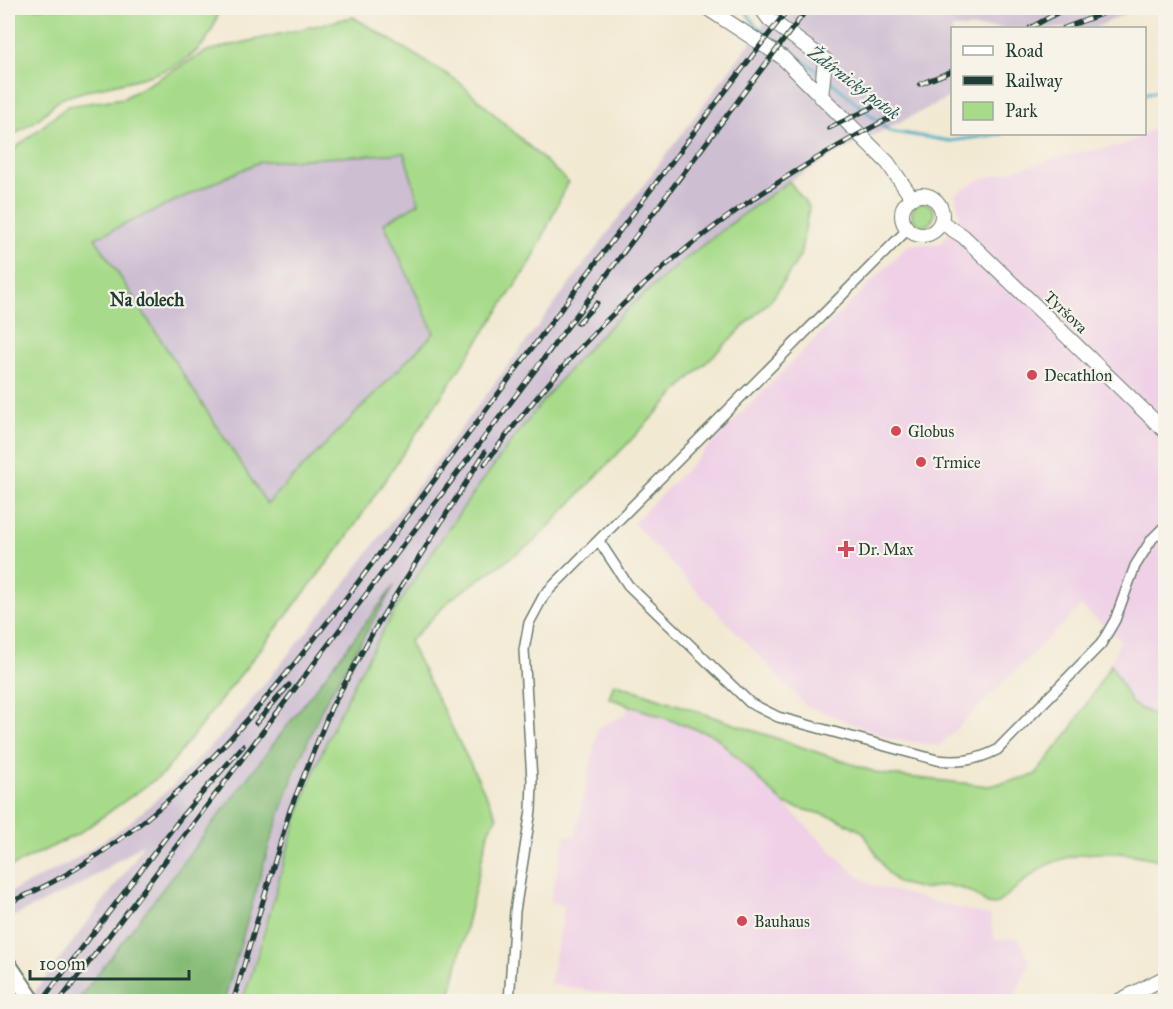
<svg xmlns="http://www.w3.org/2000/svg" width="1173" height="1009" font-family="'IM FELL Great Primer',serif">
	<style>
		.built { fill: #efd0e6 }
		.industrial { fill: #cdbed2 }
		.green { fill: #a7db8a; stroke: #638c5f; stroke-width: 1.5; fill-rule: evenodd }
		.forest { fill: #85bb76; stroke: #527c55; stroke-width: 1.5 }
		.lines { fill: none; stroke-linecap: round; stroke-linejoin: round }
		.stream { stroke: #44abc4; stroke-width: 3 }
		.minor-casing { stroke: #69796b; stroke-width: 12 }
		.secondary-casing { stroke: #69796b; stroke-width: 16 }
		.motorway-casing { stroke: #69796b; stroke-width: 20 }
		.minor { stroke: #fff; stroke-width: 9 }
		.secondary { stroke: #fff; stroke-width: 14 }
		.motorway { stroke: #fff; stroke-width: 16 }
		.rail-casing { stroke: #1f3d34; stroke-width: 5 }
		.rail { stroke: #f7f3e8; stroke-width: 3; stroke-dasharray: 9; stroke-linecap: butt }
		.poi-dot { fill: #d1495b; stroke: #f7f3e8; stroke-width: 2 }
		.labels { text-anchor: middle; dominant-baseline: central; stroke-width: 4.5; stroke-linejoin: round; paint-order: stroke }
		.street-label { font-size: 16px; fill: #1f3d34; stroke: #f7f3e8 }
		.poi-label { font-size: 16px; fill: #1f3d34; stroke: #f7f3e8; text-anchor: start }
		.water-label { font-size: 18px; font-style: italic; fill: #2a5e5f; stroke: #f7f3e8 }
		.neighbourhood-label { font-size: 18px; font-weight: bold; fill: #1f3d34; stroke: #f7f3e8 }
	</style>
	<rect width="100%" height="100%" fill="#f7f3e8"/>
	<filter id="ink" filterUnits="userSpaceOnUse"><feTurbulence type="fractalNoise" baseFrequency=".0167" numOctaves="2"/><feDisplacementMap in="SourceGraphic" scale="12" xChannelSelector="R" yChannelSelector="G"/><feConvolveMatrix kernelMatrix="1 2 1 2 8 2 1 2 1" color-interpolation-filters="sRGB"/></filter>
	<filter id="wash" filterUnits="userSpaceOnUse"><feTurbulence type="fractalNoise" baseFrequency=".008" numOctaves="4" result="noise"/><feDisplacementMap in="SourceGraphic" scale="24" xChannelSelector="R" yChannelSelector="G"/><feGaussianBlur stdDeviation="1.35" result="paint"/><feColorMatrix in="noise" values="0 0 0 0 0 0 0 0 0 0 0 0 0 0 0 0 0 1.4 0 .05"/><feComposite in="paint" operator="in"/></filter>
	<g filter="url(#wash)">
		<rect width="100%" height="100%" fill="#f2e9d2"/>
		<path class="built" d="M1165 122V721L1132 704 1111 664 1120 640 1081 606 939 746 889 738 805 705 633 523 908 245 941 243 960 219 955 194 979 180 1064 156 1126 144Z
			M628 704 715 736 857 876 875 886 990 916 995 940 1019 938 1030 963 1011 1002H627V997L550 984 565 906 550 902 566 835 575 837 598 728 626 714Z"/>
		<path class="industrial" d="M776 8H1138L1094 28H952V96L842 151 789 181 710 238 668 273 530 416 443 535 370 652 339 712 298 813 242 1001H224L282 807 324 704 389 593 77 1001H28L133 862 143 844 82 884 8 919V893L69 863 128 824 171 787 230 726 331 602Z
			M404 152 419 203 384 224 434 333 267 505 95 238 259 162Z"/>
		<path class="green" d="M8 8H219C206 83 118 77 63 98 55 102 49 109 42 116 32 124 19 131 8 138Z
			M353 17 458 81 568 182 531 262 343 543 164 773 78 834 8 868V154L68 106 124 98 207 51ZM404 153 419 203 384 223 434 333 267 504 95 238 259 162Z
			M789 181 809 207 800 256 773 298 686 382 535 541 451 599 409 642 497 817 489 829 449 1001H242C269 928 283 851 311 779 354 669 416 571 486 476 516 435 546 395 580 357 642 289 715 234 789 181Z
			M912 214a11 11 0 1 1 22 0a11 11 0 1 1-22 0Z
			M1111 664 1132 704 1165 721V794L1160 807 1165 813V862C1126 850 1075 847 1039 870 1024 880 1010 894 995 905L987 904 973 893 960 888 946 885 923 889 898 883 887 872 863 832 836 818 784 804 715 736 609 698 614 683 881 774 989 786 1035 775 1072 728Z"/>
		<path class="forest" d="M394 586 324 704 295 771 270 843 224 1001H77Z"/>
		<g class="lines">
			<path class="stream" d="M744 8 755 25 819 72
				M827 78 889 131 950 141 1002 134
				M1144 94 1166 88"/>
		</g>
	</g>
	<g filter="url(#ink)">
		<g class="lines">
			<defs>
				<path id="minor" d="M599 541 628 585 750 703 778 717 937 760C960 763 977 760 997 750L1101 644 1115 620 1135 566 1152 539 1166 525
					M509 1002 515 911 531 810 532 780 524 650 529 623 544 595 908 229"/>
				<path id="secondary" d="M707 8 782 57 888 163 912 198
					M761 8 769 19 825 60 821 97
					M902 215a20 20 0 1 1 40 0a20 20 0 1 1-40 0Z
					M941 222 963 236 1166 432
					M1117 1002 1166 977
					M1158 1002 1166 998"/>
				<path id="motorway" d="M8 965 33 1002
					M8 1000 9 1002"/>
			</defs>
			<use href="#minor" class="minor-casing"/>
			<use href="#secondary" class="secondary-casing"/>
			<use href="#motorway" class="motorway-casing"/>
			<use href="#minor" class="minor"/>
			<use href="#secondary" class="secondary"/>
			<use href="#motorway" class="motorway"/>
			<defs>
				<path id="rail" d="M1030 28 1066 8
					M1064 28 1118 8
					M920 84 952 71
					M829 128 873 107
					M578 323 597 303
					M485 464C602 304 719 206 895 115
					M256 723 289 685
					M8 903C145 847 240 734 329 620 386 547 440 472 495 398 592 267 690 137 789 8
					M41 1002 182 816 243 746
					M59 1002C310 671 557 338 808 8
					M233 1002 290 810 331 708 377 625 485 452"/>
			</defs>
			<use href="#rail" class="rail-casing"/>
			<use href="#rail" class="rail"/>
		</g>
	</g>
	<g class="poi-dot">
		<circle cx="1032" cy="375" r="6"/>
		<circle cx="896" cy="431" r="6"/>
		<circle cx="921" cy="462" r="6"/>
		<path d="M843 540h6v6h6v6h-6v6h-6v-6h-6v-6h6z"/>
		<circle cx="742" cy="921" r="6"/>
	</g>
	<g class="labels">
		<g class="street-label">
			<text transform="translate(1066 312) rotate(44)">Tyršova</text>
		</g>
		<g class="poi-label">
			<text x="1044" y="375">Decathlon</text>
			<text x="908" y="431">Globus</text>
			<text x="933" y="462">Trmice</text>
			<text x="858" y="549">Dr. Max</text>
			<text x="754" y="921">Bauhaus</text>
		</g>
		<g class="water-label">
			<text transform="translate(854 83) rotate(37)">Ždírnický potok</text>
		</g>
		<g class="neighbourhood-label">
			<text x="147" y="300">Na dolech</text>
		</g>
	</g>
	<rect width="1173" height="1009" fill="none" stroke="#f7f3e8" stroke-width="30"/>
	<rect x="951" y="27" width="195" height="108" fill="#f7f3e8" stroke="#a1aaa0" stroke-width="1.5"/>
	<rect x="963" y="46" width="30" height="9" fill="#ffffff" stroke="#a1aaa0" stroke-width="1.5"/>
	<text x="1005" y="57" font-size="18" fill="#1f3d34">Road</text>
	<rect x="963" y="76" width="30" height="9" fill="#1f3d34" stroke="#a1aaa0" stroke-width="1.5"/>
	<text x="1005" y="87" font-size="18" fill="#1f3d34">Railway</text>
	<rect x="963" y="102" width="30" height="18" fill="#a7db8a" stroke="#a1aaa0" stroke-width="1.5"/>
	<text x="1005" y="117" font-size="18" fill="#1f3d34">Park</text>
	<path d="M30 970v9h159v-9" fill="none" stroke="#1f3d34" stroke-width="3"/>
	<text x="39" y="970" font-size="18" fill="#1f3d34" stroke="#f7f3e8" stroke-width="4.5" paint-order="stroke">100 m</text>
</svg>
